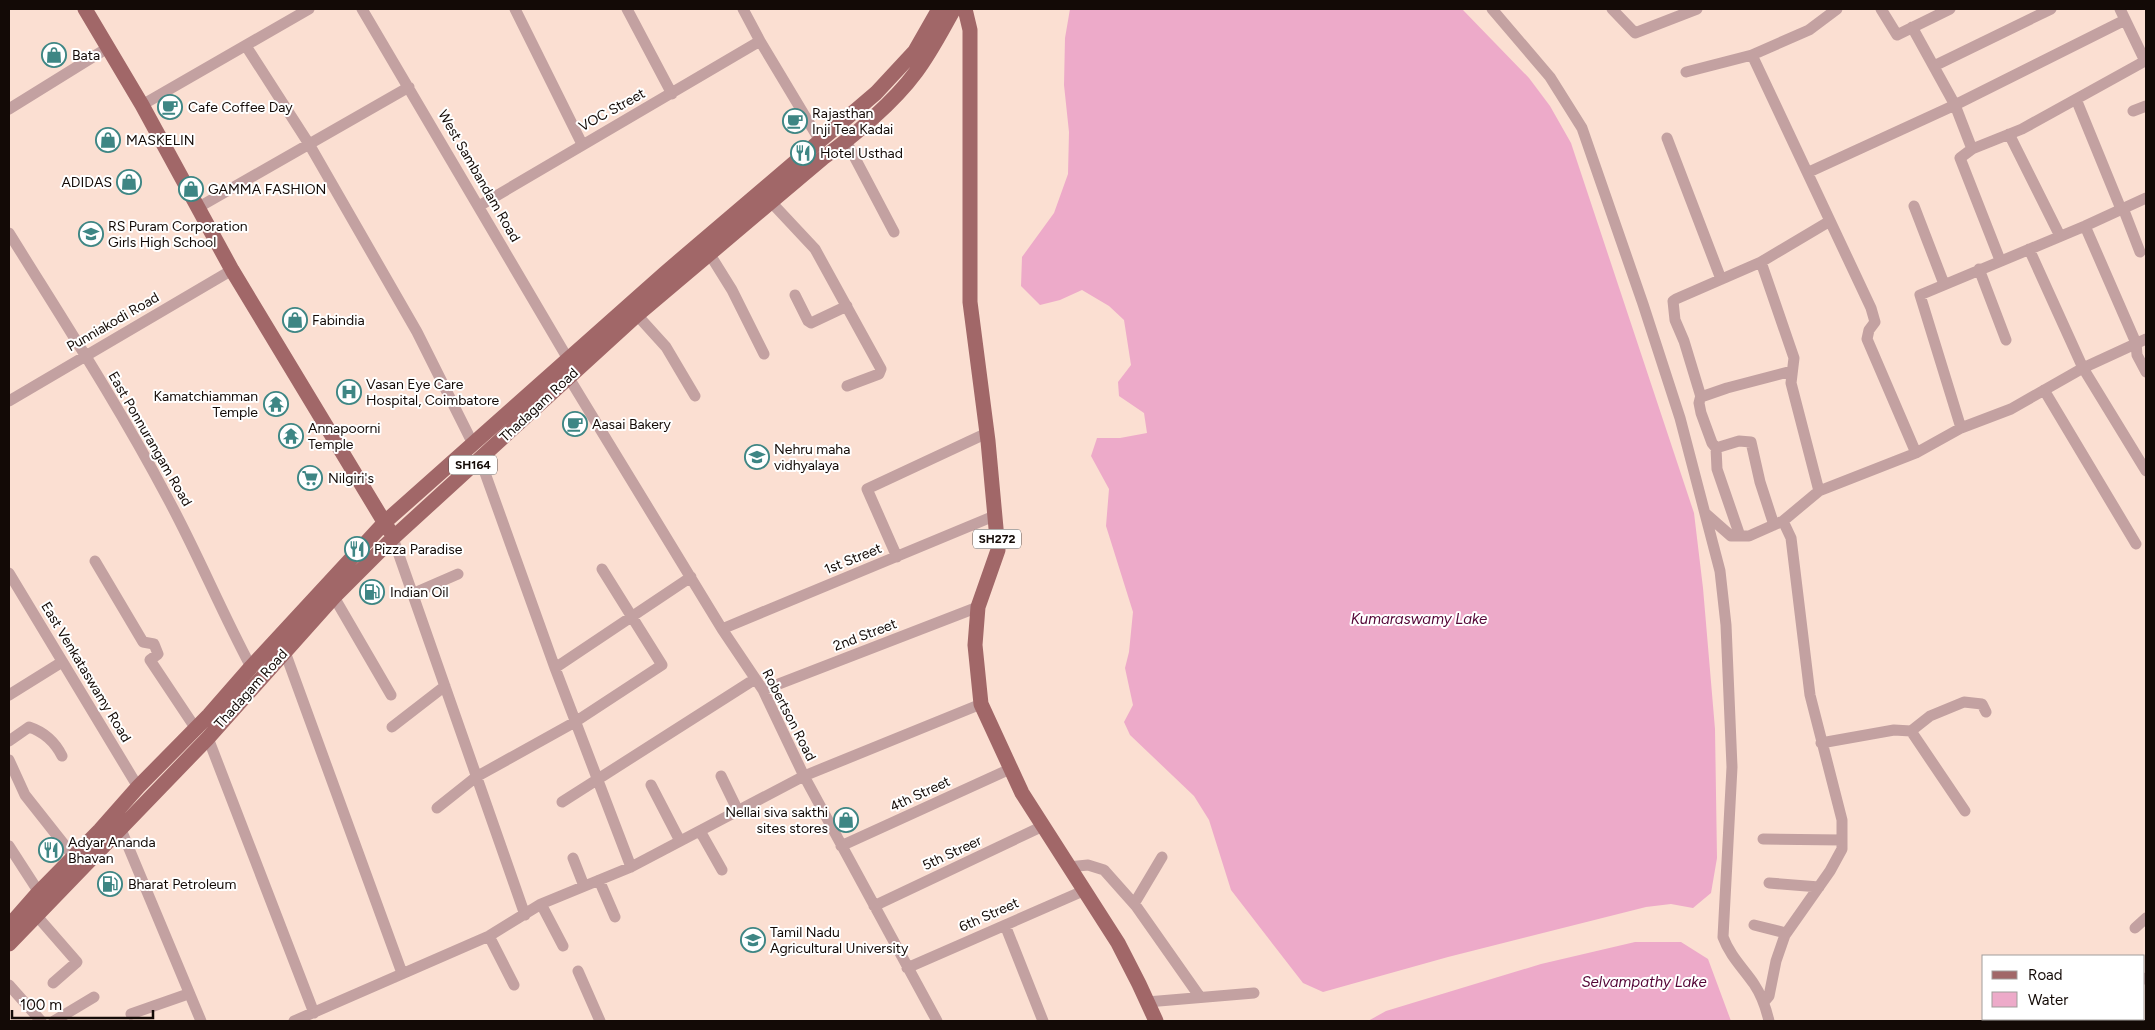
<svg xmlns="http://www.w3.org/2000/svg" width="2155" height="1030" font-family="Figtree,sans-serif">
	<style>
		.water { fill: #edaac9 }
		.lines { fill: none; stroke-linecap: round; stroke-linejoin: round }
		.minor { stroke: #c3a1a1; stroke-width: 11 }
		.major { stroke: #a16768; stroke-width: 15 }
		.labels { text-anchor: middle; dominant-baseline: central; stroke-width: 4; stroke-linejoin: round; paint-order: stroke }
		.shield { fill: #fff; stroke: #5a5451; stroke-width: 1 }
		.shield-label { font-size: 12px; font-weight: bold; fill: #130a06 }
		.poi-label { font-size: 14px; fill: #130a06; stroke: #fff; text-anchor: start }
		.street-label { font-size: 14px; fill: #130a06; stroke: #fff }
		.water-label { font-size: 15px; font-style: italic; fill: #530435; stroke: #fff }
	</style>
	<rect width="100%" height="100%" fill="#fbdfd2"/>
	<path class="water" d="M1070 9H1462L1529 78 1550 106 1571 143 1694 513 1703 588 1715 729 1717 858 1711 893 1693 908 1671 904 1646 907 1448 957 1323 992 1303 983 1231 890 1209 820 1194 796 1130 735 1124 722 1133 705 1125 668 1129 652 1133 612 1106 526 1109 489 1091 456 1097 438H1120L1147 433 1144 413 1119 396 1118 382 1131 365 1124 320 1109 306 1082 290 1060 300 1040 305 1021 286 1022 257 1054 213 1068 174 1069 132 1064 85 1065 38Z
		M1635 942H1681L1708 959 1731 1021H1368L1386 1011 1541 964Z"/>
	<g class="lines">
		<path class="minor" d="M362 9 568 359 569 378 722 629 763 690 804 776 937 1021
			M515 9 582 144
			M627 9 672 94
			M743 9 760 41 820 141
			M1492 9 1550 77 1582 128 1643 304 1680 418 1720 571 1726 625 1732 767 1723 937C1730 956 1743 968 1754 984 1762 996 1766 1008 1769 1021
			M1612 9 1635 33 1697 9
			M1881 9 1897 35 1950 9
			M1912 27 1955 105 1972 149 1960 158 2000 260
			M246 46 309 144 417 332 473 444
			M1752 55 1871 308 1875 322 1869 330 1867 339 1916 453
			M1934 66 2051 9
			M1686 72 1752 55 1809 30 1837 9
			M2076 99 2121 209
			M142 105 309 9
			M9 109 109 47
			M2133 111 2146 106
			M2009 134 2060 236
			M1667 138 1721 279
			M846 141 894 232
			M1972 149 2022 129 2145 61 2120 9
			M1809 172 1955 105 2125 20
			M771 202 815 249 881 369 879 374 847 386
			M479 206 760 41
			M1914 206 1944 284
			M199 207 409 87
			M2123 208 2140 252
			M2085 226 2136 343 2137 355 2146 372
			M9 233C63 320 119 406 167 497 197 552 221 611 251 667
			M2029 249 2083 368 2146 471
			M709 253 732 290 764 354
			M1761 262 1676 299 1673 301 1675 320 1684 341 1701 397 1727 388 1792 371
			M1979 269 2006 340
			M795 295 808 321 811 323 847 306
			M637 315 666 347 695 396
			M2044 390 2136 544
			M1701 395 1699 403 1701 413 1712 443 1716 448 1717 469 1740 536
			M9 401 232 270
			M1961 428 1920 295 2085 226 2146 198
			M1716 448 1739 441 1751 442 1760 482 1774 525
			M480 459 555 668 631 867
			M1819 491 1791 383 1794 358 1761 262 1830 221
			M1706 514 1731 536H1749L1783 521 1819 491 1916 453 1961 428 2011 409 2083 368 2146 339
			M393 538 525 915
			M897 557 867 489 987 433
			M95 561 143 642 154 644 158 654 150 660 196 729
			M9 573 138 787
			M412 594 458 574
			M334 597 391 695
			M722 629 994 516
			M285 652 402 973
			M555 668 691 577
			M763 690 978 607
			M9 695 62 662
			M392 727 445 686
			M1911 731 1930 716 1964 702 1982 704 1986 712
			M208 738 314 1013
			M9 741 29 727C44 732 55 742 62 756
			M1821 743 1894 730 1911 731 1965 811
			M9 760 25 795 74 857
			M721 776 738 811
			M651 785 680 841
			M562 802 755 679
			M437 808 476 777 575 722 662 665 602 569
			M120 827 201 1021
			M700 831 722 870
			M1763 839 1842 840
			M9 846 42 897
			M841 846 1010 769
			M573 858 584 886
			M1068 867 1088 865 1104 870 1136 906 1200 997
			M599 880 615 917
			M1769 883 1819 887
			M541 904 563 946
			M1134 904 1162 857
			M874 906 1043 826
			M36 915 77 962 53 983
			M1005 925 1043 1021
			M1754 925 1786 933
			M2135 928 2146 918
			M489 936 514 985
			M907 968 1083 891
			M578 971 600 1021
			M2144 979 2146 978
			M9 985 41 1021
			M1147 1002 1254 993
			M1764 1002 1769 996 1776 961 1785 935 1830 871 1842 849V820L1810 695 1791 538 1783 521
			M131 1014 188 994
			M54 1021 94 997
			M294 1021 489 936 541 904 631 867 804 776 981 704
			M2071 1021 2074 1019"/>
		<path class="major" d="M85 9 142 105 232 270 389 530
			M965 9 970 30V302L988 441 998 550 978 607 975 645 981 704 1022 793 1118 943 1139 984 1156 1021
			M9 926 38 893 100 830 138 787 209 715 251 667 385 522 665 273 876 93 915 51 939 9
			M9 944 208 738 334 597 393 538 637 315 823 158C854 136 894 102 916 72 931 52 942 30 954 9"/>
	</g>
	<defs>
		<symbol id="shop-ring" viewBox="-11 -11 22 22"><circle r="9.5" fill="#fff" stroke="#3e8684" stroke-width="1.5"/><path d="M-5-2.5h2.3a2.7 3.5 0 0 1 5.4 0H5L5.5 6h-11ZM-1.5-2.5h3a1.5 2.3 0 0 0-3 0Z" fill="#3e8684"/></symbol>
		<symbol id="cafe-ring" viewBox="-11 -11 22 22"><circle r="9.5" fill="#fff" stroke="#3e8684" stroke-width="1.5"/><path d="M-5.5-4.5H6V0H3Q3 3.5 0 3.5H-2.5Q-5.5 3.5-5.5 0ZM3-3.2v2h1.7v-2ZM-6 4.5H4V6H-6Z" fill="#3e8684"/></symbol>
		<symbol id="restaurant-ring" viewBox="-11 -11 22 22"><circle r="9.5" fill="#fff" stroke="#3e8684" stroke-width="1.5"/><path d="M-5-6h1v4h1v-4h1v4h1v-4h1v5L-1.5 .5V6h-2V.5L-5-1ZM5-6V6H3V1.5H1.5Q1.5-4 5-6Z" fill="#3e8684"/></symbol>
		<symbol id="school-ring" viewBox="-11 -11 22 22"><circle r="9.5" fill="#fff" stroke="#3e8684" stroke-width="1.5"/><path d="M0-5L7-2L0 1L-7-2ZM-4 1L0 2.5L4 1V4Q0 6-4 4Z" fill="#3e8684"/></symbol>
		<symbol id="hospital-ring" viewBox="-11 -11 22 22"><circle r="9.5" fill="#fff" stroke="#3e8684" stroke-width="1.5"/><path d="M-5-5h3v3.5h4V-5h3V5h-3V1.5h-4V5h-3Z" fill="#3e8684"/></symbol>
		<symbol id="temple-ring" viewBox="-11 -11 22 22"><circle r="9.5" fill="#fff" stroke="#3e8684" stroke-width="1.5"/><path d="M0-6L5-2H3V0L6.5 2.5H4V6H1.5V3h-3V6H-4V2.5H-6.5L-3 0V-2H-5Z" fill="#3e8684"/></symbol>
		<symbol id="supermarket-ring" viewBox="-11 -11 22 22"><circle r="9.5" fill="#fff" stroke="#3e8684" stroke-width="1.5"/><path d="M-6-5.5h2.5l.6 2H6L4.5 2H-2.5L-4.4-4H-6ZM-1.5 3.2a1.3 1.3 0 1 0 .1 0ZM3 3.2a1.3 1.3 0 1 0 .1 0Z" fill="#3e8684"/></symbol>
		<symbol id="fuel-ring" viewBox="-11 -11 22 22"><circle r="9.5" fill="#fff" stroke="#3e8684" stroke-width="1.5"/><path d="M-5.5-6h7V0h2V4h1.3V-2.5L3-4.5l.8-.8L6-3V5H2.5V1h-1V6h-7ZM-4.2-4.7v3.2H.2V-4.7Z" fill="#3e8684"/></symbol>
		<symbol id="university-ring" viewBox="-11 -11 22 22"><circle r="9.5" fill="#fff" stroke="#3e8684" stroke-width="1.5"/><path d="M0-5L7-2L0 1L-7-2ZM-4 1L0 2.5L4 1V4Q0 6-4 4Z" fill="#3e8684"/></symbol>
	</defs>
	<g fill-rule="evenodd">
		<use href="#shop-ring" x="40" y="41" width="28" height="28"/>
		<use href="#cafe-ring" x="156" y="93" width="28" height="28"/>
		<use href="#cafe-ring" x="781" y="107" width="28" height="28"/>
		<use href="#shop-ring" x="94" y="126" width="28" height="28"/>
		<use href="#restaurant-ring" x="789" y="139" width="28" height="28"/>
		<use href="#shop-ring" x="115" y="168" width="28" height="28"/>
		<use href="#shop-ring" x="177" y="175" width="28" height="28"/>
		<use href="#school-ring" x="77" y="220" width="28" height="28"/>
		<use href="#shop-ring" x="281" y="306" width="28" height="28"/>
		<use href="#hospital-ring" x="335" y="378" width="28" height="28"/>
		<use href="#temple-ring" x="262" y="390" width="28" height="28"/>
		<use href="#cafe-ring" x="561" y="410" width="28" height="28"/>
		<use href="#temple-ring" x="277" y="422" width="28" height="28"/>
		<use href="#school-ring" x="743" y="443" width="28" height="28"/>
		<use href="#supermarket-ring" x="296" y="464" width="28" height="28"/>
		<use href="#restaurant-ring" x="343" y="535" width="28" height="28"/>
		<use href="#fuel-ring" x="358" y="578" width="28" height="28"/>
		<use href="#shop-ring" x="832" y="806" width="28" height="28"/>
		<use href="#restaurant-ring" x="37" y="836" width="28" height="28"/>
		<use href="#fuel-ring" x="96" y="870" width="28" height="28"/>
		<use href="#university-ring" x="739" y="926" width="28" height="28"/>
	</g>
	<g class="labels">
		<g class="shield">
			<rect x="449" y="455.5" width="48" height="19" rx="4"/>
			<rect x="973" y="529.5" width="48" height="19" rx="4"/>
		</g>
		<g class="shield-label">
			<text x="473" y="465">SH164</text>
			<text x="997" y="539">SH272</text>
		</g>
		<g class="poi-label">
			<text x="72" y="55">Bata</text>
			<text x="188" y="107">Cafe Coffee Day</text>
			<text x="812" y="113">Rajasthan<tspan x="812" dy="16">Inji Tea Kadai</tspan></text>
			<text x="126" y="140">MASKELIN</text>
			<text x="820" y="153">Hotel Usthad</text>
			<text x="112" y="182" text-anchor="end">ADIDAS</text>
			<text x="208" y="189">GAMMA FASHION</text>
			<text x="108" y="226">RS Puram Corporation<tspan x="108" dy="16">Girls High School</tspan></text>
			<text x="312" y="320">Fabindia</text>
			<text x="366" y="384">Vasan Eye Care<tspan x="366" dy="16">Hospital, Coimbatore</tspan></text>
			<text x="258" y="396" text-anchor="end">Kamatchiamman<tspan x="258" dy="16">Temple</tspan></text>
			<text x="592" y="424">Aasai Bakery</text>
			<text x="308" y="428">Annapoorni<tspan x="308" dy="16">Temple</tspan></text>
			<text x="774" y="449">Nehru maha<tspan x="774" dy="16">vidhyalaya</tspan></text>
			<text x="328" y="478">Nilgiri's</text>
			<text x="374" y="549">Pizza Paradise</text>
			<text x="390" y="592">Indian Oil</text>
			<text x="828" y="812" text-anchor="end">Nellai siva sakthi<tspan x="828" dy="16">sites stores</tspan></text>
			<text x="68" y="842">Adyar Ananda<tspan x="68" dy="16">Bhavan</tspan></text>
			<text x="128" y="884">Bharat Petroleum</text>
			<text x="770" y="932">Tamil Nadu<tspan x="770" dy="16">Agricultural University</tspan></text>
		</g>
		<g class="street-label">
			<text transform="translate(612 110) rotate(-29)">VOC Street</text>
			<text transform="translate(479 176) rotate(60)">West Sambandam Road</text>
			<text transform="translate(113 322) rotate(-30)">Punniakodi Road</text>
			<text transform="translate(539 405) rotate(-43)">Thadagam Road</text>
			<text transform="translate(150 439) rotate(60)">East Ponnurangam Road</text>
			<text transform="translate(853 559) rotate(-22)">1st Street</text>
			<text transform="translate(865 635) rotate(-21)">2nd Street</text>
			<text transform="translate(86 672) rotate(59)">East Venkataswamy Road</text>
			<text transform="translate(251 689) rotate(-48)">Thadagam Road</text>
			<text transform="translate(789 715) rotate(63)">Robertson Road</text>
			<text transform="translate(920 794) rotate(-25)">4th Street</text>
			<text transform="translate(952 853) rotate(-25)">5th Streer</text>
			<text transform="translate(989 915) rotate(-24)">6th Street</text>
		</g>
		<g class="water-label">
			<text x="1419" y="619">Kumaraswamy Lake</text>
			<text x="1644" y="982">Selvampathy Lake</text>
		</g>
	</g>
	<rect width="2155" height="1030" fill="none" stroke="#130a06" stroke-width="20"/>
	<rect x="1982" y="955" width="162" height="65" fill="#ffffff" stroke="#a19d9b"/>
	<rect x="1992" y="971" width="25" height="8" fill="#a16768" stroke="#a19d9b"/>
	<text x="2028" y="980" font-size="15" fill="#130a06">Road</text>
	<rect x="1992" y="992" width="25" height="15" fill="#edaac9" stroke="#a19d9b"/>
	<text x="2028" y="1005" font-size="15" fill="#130a06">Water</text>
	<path d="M12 1010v8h141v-8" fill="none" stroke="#130a06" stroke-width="2.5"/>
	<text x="20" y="1010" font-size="15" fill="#130a06" stroke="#ffffff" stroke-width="4" paint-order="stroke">100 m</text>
</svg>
